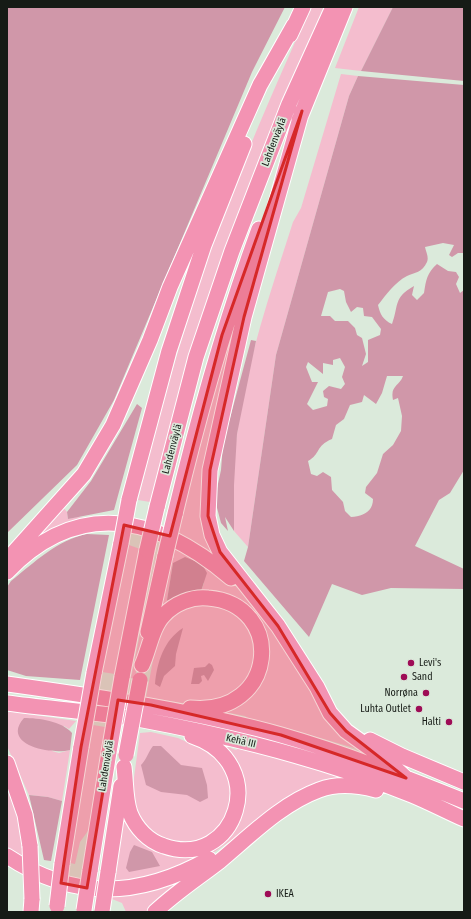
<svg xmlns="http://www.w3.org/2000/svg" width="471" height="919" font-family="'Fira Sans Condensed',sans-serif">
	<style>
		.green { fill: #f4bdce }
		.forest { fill: #d097a9; fill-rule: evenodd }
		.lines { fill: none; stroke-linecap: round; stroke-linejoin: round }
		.highway-casing { stroke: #fff; stroke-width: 17 }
		.highway { stroke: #f393b3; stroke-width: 15 }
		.highway-bridge-casing { stroke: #fff; stroke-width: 17; stroke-linecap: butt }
		.highway-bridge { stroke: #f393b3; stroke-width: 15 }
		.marked { fill: #d62828; fill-opacity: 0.2; stroke: #d62828; stroke-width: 3; stroke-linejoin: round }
		.poi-dot { fill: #9e0c56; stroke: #dbeadb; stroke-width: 1.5 }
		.labels { text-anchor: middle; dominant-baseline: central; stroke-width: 3.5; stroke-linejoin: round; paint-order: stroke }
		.street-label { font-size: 10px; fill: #161b16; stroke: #dbeadb }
		.poi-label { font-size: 10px; fill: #161b16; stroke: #dbeadb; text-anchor: start }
	</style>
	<rect width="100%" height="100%" fill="#dbeadb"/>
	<path class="green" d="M311 7H325L262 150 196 336 150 502 138 500C162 403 189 307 224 213 250 143 280 75 311 7Z
		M359 7H393L361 71 335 68Z
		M341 74 358 76 349 96 276 355 248 547 234 531C234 499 232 466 237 434 246 362 271 291 293 222L301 208Z
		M257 251 206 473 215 555 176 531 199 440Z
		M62 506 67 512 68 519 76 517 93 518 7 566Z
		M174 543C206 562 228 577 254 604L361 750 273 724 253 721 245 716 230 713 224 715 215 713 250 693 261 627 201 591 204 583 173 563 167 600 170 603 159 610Z
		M129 545 140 549 115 674 102 672Z
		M156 556 159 558 135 678H131Z
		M194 603 228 606 253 632 255 670 230 699 188 704 146 697 156 645 166 620Z
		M7 711 76 721 69 729 64 726 52 751 59 753 70 750 62 801 48 797 29 795 7 746Z
		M93 725 105 727 90 828 80 842 75 864 70 863Z
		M151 732 178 738 211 753 228 773 232 804 218 829 198 843 168 842 146 828 133 804V785L140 733Z
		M215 742 236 750 240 747 346 778 245 831 207 857 184 868 111 885 123 807 130 823 189 854 242 808Z
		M7 773 16 802 26 864 7 850Z
		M194 874 151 912H126L122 903 112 899V896Z"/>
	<path class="forest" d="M7 7H285L252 72 114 400 77 465 7 533Z
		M393 7H464V81L361 71Z
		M358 76 464 85V253H458L452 257 449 255 454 245 443 243 425 247C426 252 429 257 427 262 422 273 415 272 407 276 395 282 386 295 378 305 380 314 383 320 392 324 399 305 393 298 414 286L412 295 417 300 424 293C426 280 427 273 437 264L448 271 456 272 459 277 456 284 460 293 464 290V470L450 493 439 500 415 546 464 569V589L391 588 362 595 332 584 309 637 244 561 248 547 276 355 349 96ZM340 289 344 291 346 302 351 312 357 307 363 308 364 316 372 317 381 329 380 335 368 340V362L362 366 366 354 362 338 357 335 355 328 348 321H335L330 316H321L328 292ZM340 358 345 367 342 377 345 384 341 389 329 386 323 391 324 397 328 399 327 406 313 410 307 404 318 382H312L306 367 308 362 323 374V363L333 365V360ZM387 376H403C399 387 390 385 393 400L398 398 402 416 401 431 393 445 383 454 377 473 366 487 365 493 373 499C373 512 363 516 351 517L345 511 343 502 332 490 331 477 323 472 317 476 311 474 308 461C321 454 315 446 332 439L336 425 344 419 350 405 362 402 364 395 376 404 382 393Z
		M251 340 256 341 237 434 234 485V531L225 517 228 531 221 523 216 504V493L221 470 223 444Z
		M137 404 142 408 114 510 68 519 67 512 91 481Z
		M87 534 109 535 80 680 26 676 7 670V587L11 581C35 562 57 540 87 534Z
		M185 557 202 564 207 573 201 591 170 603 167 600 173 563Z
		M183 628 176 654 175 666 164 676 160 687 155 684C157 662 164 640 183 628Z
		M209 663 212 665 214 670 208 681 204 675 201 676 202 681 199 684H191L194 668 205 667Z
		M24 718C38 718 62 721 72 733L70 750C52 755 0 745 24 718Z
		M153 746H161L181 765 202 768 207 785 208 798 200 802 187 795 161 792 146 785 141 765C147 759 148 752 153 746Z
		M29 795 48 797 62 801 51 861 44 860Z
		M134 845 152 852 160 866 129 872 126 868 130 852Z"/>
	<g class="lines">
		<defs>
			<path id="highway" d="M290 35 303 7
				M302 111 244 317 210 470 208 516 212 535 220 552 278 626 317 687 330 713 346 731 385 759 406 778
				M299 120 345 7
				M129 500 169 351 204 245 244 144
				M157 507 196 357 232 251 289 104 333 7
				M175 514C198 417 225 322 259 229
				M7 560 84 474 113 425 150 340 170 287 260 85 294 25
				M7 572C79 497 158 516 231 578
				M148 632 165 556
				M142 665C149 650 152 627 164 615 174 604 192 596 208 598 286 604 278 717 190 708
				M94 673 121 543
				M122 677 147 550
				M7 684C99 697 192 710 281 735 344 753 404 777 464 801
				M7 703C52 709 98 712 143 720 234 737 325 760 412 795 429 802 446 811 464 819
				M370 740 402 756 464 782
				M7 763 25 815 30 846
				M124 767C126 782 125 799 130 813 136 828 148 841 164 846 236 871 273 763 192 736
				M7 856C75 901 139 898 209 859
				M62 864 81 747
				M90 871 109 752
				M108 872 121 786
				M31 912 32 899
				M155 912C175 893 198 878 220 861 250 836 281 804 319 790 337 783 357 785 376 790"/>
		</defs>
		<use href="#highway" class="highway-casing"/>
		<use href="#highway" class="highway"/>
		<defs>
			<path id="highway-bridge" d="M121 543 129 500
				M147 550 157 507
				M165 556 175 514
				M81 747 94 673
				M109 752 122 677
				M126 755 140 680
				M30 846 32 899
				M57 906 62 864
				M84 910 90 871
				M102 911 108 872"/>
		</defs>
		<use href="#highway-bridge" class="highway-bridge-casing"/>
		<use href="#highway-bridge" class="highway-bridge"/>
	</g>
	<path class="marked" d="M302 111 244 317 210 470 208 516 220 552 278 626 330 713 346 731 406 778 281 735 151 705 118 700 87 888 61 883 81 747 124 525 170 536 222 335Z"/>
	<g class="poi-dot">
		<circle cx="411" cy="663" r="4"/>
		<circle cx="404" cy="677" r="4"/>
		<circle cx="426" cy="693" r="4"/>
		<circle cx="419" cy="709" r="4"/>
		<circle cx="449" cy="722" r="4"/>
		<circle cx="268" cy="894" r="4"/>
	</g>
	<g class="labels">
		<g class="street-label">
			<text transform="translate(274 142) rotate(-69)">Lahdenväylä</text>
			<text transform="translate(172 449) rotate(-75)">Lahdenväylä</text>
			<text transform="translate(241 741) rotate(13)">Kehä III</text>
			<text transform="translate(106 766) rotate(-81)">Lahdenväylä</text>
		</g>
		<g class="poi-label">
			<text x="419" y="663">Levi's</text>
			<text x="412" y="677">Sand</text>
			<text x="418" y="693" text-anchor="end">Norrøna</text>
			<text x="411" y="709" text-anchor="end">Luhta Outlet</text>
			<text x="441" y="722" text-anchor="end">Halti</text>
			<text x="276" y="894">IKEA</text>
		</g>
	</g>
	<rect width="471" height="919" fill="none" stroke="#161b16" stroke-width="16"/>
</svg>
